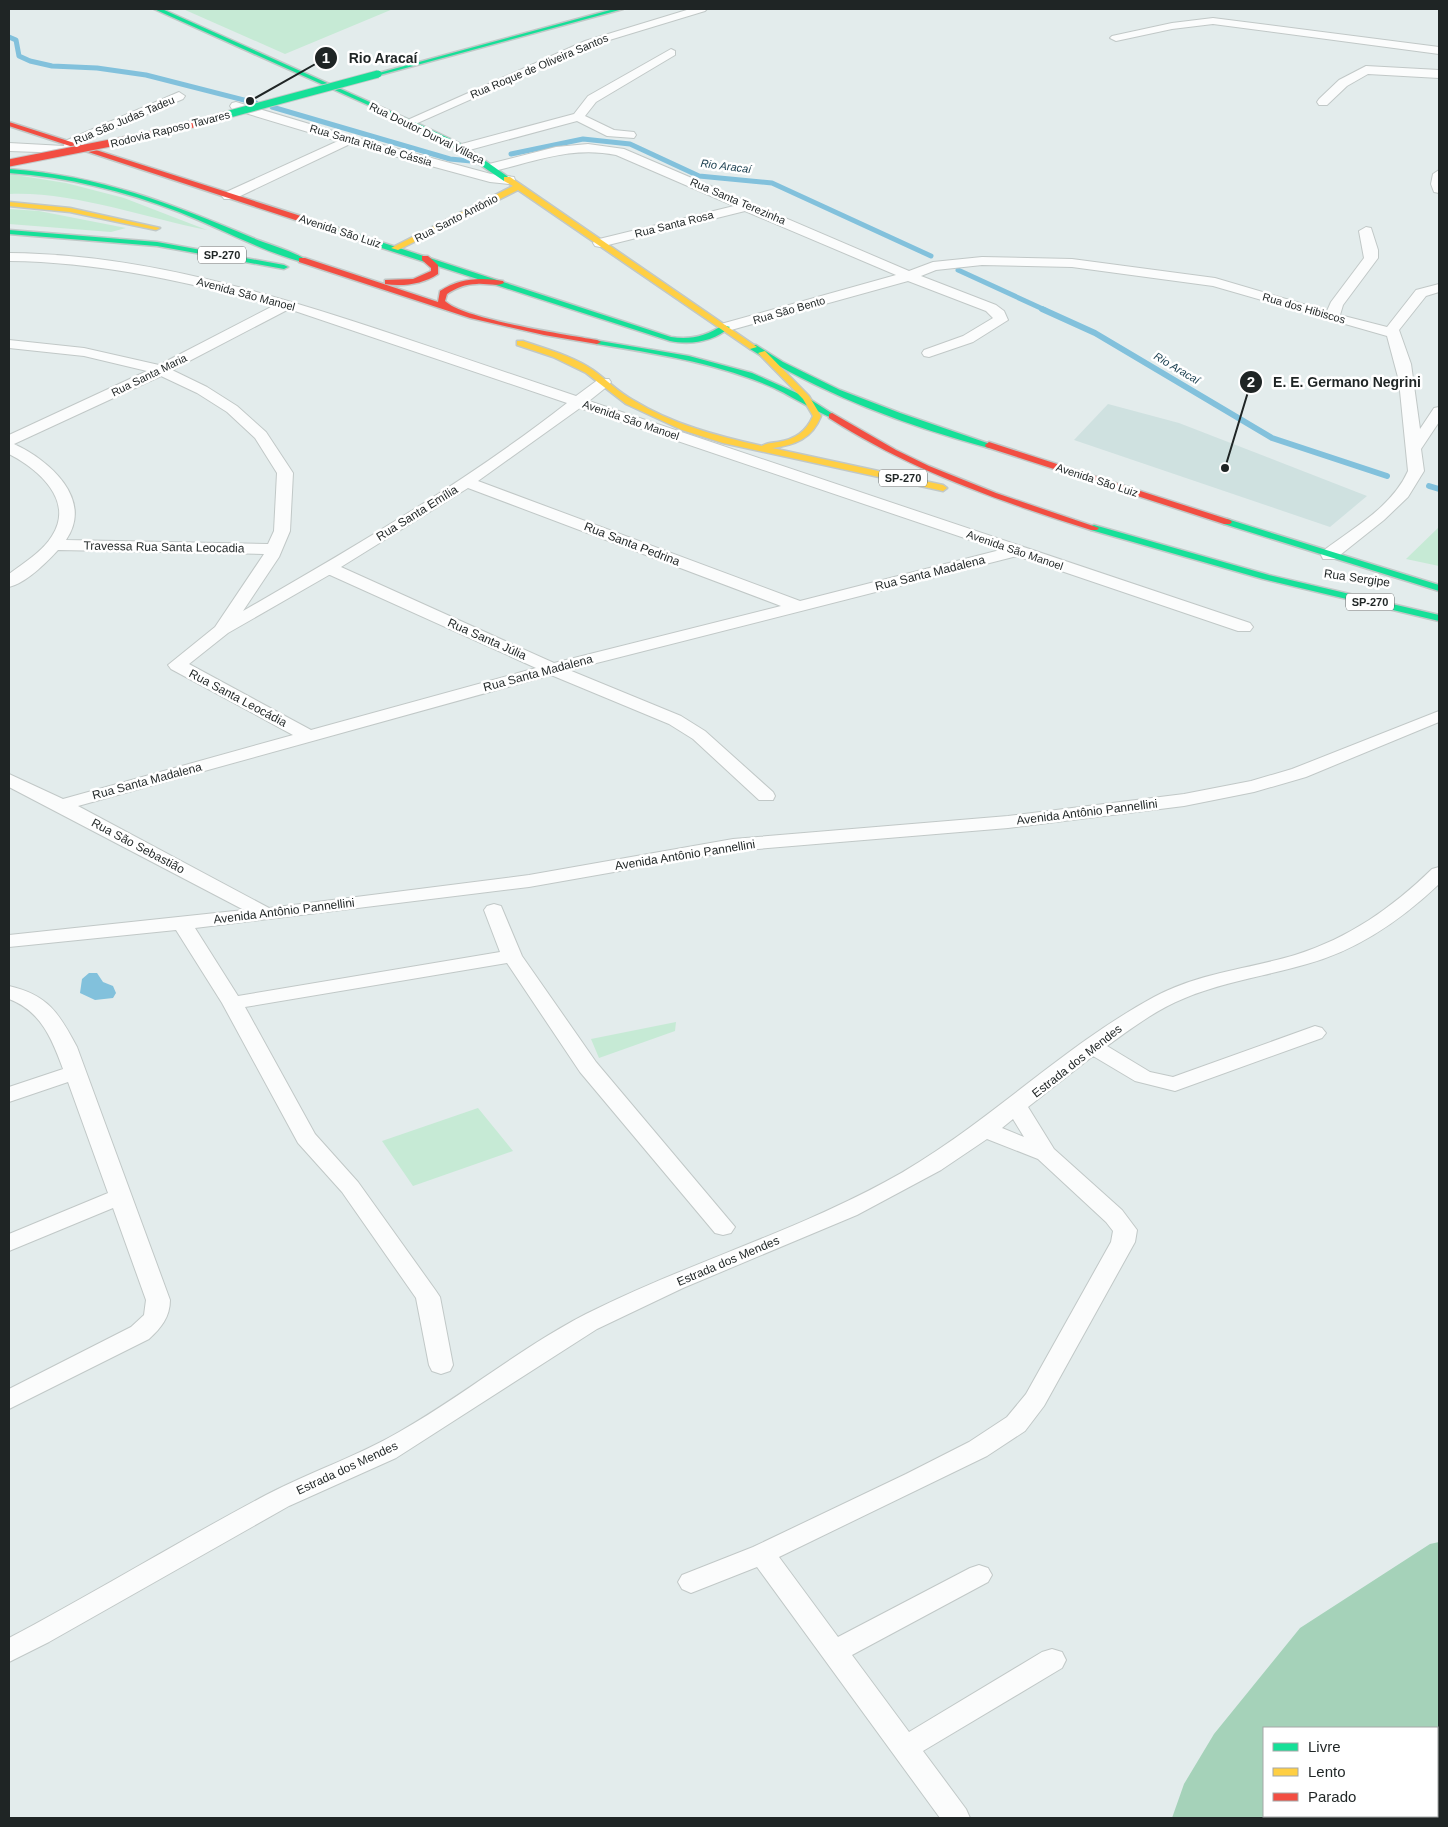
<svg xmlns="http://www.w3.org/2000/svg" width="1448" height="1827" font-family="Helvetica,sans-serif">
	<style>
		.built { fill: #cfe1e0 }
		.green { fill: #c6ead5 }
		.forest { fill: #a5d2b9; fill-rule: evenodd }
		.water { fill: #82c1dc }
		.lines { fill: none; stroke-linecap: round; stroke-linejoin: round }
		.stream-far1 { stroke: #82c1dc; stroke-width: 5 }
		.stream { stroke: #82c1dc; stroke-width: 6 }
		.street-casing { stroke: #c1c8c7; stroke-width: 2 }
		.fast-casing { stroke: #c1c8c7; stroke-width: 3 }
		.slow-casing { stroke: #c1c8c7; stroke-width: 3 }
		.jam-casing { stroke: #c1c8c7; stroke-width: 3 }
		.street { fill: #fbfcfc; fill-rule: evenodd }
		.fast { fill: #16e098; fill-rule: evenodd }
		.slow { fill: #ffcf43; fill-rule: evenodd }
		.jam { fill: #f24e42; fill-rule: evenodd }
		.fast-bridge-casing { stroke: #c4c8c8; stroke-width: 9; stroke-linecap: butt }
		.jam-bridge-casing { stroke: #c4c8c8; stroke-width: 9; stroke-linecap: butt }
		.fast-bridge { stroke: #16e098; stroke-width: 7 }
		.jam-bridge { stroke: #f24e42; stroke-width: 7 }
		.labels { text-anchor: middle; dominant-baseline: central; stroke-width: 5; stroke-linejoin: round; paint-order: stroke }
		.far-street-label { font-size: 11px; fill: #1f2525; stroke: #fff }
		.far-water-label { font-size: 11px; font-style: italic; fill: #153b4c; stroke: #fff }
		.shield { fill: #fff; stroke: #626666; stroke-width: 1 }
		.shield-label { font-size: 11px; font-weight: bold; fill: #1f2525 }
		.street-label { font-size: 12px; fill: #1f2525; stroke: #fff }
		.leader { fill: none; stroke: #1f2525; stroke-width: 2 }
		.callout-dot { fill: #1f2525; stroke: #fff; stroke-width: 2 }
		.mark-label { font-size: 15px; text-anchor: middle; font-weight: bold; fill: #fff }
		.callout-label { font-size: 14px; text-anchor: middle; font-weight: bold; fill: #1f2525; stroke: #fff; stroke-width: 5; stroke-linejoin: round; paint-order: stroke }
	</style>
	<rect width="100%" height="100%" fill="#e3ecec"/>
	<path class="built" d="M1108 404 1179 423 1367 496 1330 527 1074 440Z"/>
	<path class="green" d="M183 9H393L285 54Z
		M9 174 66 183 124 198 207 230C146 218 71 191 9 194Z
		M9 209 39 211 126 228 111 232 9 224Z
		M1439 527V566L1406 559Z
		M676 1022 675 1031 599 1058 591 1039Z
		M478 1108 513 1151 413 1186 382 1141Z"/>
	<path class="forest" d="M1439 1542V1818H1172L1184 1784 1214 1734 1300 1628 1430 1544ZM1264 1728H1437V1816H1264Z"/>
	<path class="water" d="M89 973H97L103 982 113 986 116 993 113 998 95 1000 80 993 82 979Z"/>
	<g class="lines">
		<path class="stream-far1" d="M9 37 16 40 19 56 30 61 52 66 97 68 146 75 256 103
			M272 107 450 159 471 161
			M511 154 583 139 630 144 699 176 772 183 931 256
			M958 270 1045 310"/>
		<path class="stream" d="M1042 309 1095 333 1272 438 1387 476
			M1429 486 1439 489"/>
		<defs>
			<path id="street" d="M690 9H707L705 11 593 45 413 125 409 126 403 122 585 41Z
				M1213 18 1439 47V54L1213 24 1172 29 1116 41 1110 38 1112 36 1172 23Z
				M671 49 675 51V55L596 102 585 116 614 130 634 132 636 135 634 138 607 136 577 121 462 152 456 148 458 145 574 114 588 96Z
				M1366 66 1439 70V78L1368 74 1347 86 1327 105H1319L1317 102 1319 99 1339 80Z
				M179 92 185 96 183 99 69 148 68 153 9 151V143L64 146 65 141Z
				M236 102 353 137 491 174 514 177 515 180 509 184 490 182 350 144 234 199H224L222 196 224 193 338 141 232 109 230 106 232 103Z
				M588 144 624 149 909 271 933 262 982 257 1072 259 1215 278 1327 311 1331 302 1364 258 1359 231 1366 227 1371 228 1378 250V258L1343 305 1340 315 1387 327 1416 290 1439 284V292L1426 296 1399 330 1411 364 1420 429 1434 408 1439 407V422L1421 449 1424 471 1408 497 1384 520 1335 559H1323L1321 555 1323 551C1353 528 1392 507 1408 471L1399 381 1387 336 1213 286 1072 267 982 265 936 270 921 276 996 305 1004 311 1008 320 973 342 929 357 924 356 922 353 924 350 963 336 993 318 986 311 908 281 731 330H721L719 327 721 324 896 275 745 211 600 247 595 246 593 243 595 240 734 206 616 155C573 146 536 161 494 171L488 167 489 164 556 147Z
				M1439 170V193L1434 192 1431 184 1433 174Z
				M9 253C140 254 266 292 389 333 452 354 514 375 576 396L599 379H609L611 382 609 385 589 401 1250 623 1253 627 1250 631H1238L1017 556 569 670 681 716 705 731 773 792 775 796 773 800H759L693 739 669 724 551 675 78 806 269 908 529 875 733 839 1008 816 1184 794 1251 781 1292 769 1439 711V722L1306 777 1254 792 1184 806 1008 828 733 851 529 887 195 928 238 996 500 952 484 910 487 906 494 904 501 906 522 956 596 1062 735 1227 731 1233 723 1235 715 1233 580 1072 507 963 245 1007 315 1134 358 1182 436 1291 440 1297 453 1365 450 1371 441 1374 432 1371 429 1365 416 1298 342 1192 298 1143 222 1003 176 930 9 947V935L244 910 9 787V774L63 799 293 735 171 669 168 665 215 627 264 554 58 550C46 563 26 583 9 587V574C24 563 43 551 52 536 75 500 38 469 9 454V435L147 371 84 356 9 348V340L84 348 159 365 275 305C187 282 101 262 9 261ZM289 309 567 403C466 482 354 547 243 611L279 557 290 531 293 473 266 432 237 406 207 387 172 370ZM161 376 197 393 227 412 255 438 277 473 274 531 268 544 66 540C94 499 49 460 14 444ZM580 408 1000 550 800 601 478 481ZM468 488 781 606 554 663 341 567ZM329 575H330L536 668 311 730 189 664 228 633Z
				M1439 867V884C1401 920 1358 950 1307 964 1266 976 1224 982 1185 998 1157 1009 1132 1028 1107 1046L1150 1072 1173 1077 1315 1026 1322 1028 1326 1033 1322 1038 1175 1091 1135 1081 1093 1056 1028 1107 1054 1149 1122 1210 1137 1230 1135 1242 1044 1406 1025 1431 987 1456 779 1557 838 1637 970 1568 979 1565 988 1568 992 1575 988 1582 852 1655 909 1732 1042 1652 1052 1649 1062 1652 1066 1660 1062 1668 923 1751 966 1809 970 1818H940L757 1567 691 1593 682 1589 678 1582 682 1575 753 1547 906 1474 969 1442 1007 1417 1026 1394 1111 1242 1113 1231 1106 1222 1038 1159 987 1139 941 1170 857 1215 683 1288 597 1329 396 1458 289 1506 49 1642 9 1662V1638C96 1592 179 1541 266 1495 310 1472 356 1457 399 1432 463 1396 520 1348 586 1314 683 1265 789 1234 885 1182 982 1130 1058 1049 1154 997 1198 973 1248 969 1295 955 1349 938 1392 908 1432 869ZM1013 1119 1024 1137 1002 1128Z
				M9 986C48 995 59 1013 77 1047L170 1300C170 1317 161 1328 149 1339L9 1409V1389L131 1327 144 1315 146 1300 113 1208 9 1251V1234L108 1193 68 1082 9 1102V1087L63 1069C52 1039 41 1011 9 999Z"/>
			<path id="fast" d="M154 9H162L421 125 463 145 511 179 504 181 457 149 417 127Z
				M614 9H623L380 75 375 74Z
				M9 169C101 176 170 203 253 238 267 244 296 252 306 260L302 262C259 250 220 228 179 212 124 191 68 177 9 173Z
				M332 228H338L671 337C691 340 706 336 723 325L730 327C714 342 690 345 670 341L332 232Z
				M9 230 157 242 284 265 288 267 284 269 157 246 9 234Z
				M594 340 689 356 752 373 808 398 836 416 835 418C828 419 786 393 774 388 718 363 657 354 597 344L593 342Z
				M750 345H756L783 362 840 390 900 413 993 445 989 448C907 426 822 394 750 349Z
				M1227 519 1439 585V591L1224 524V520Z
				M1094 525 1269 575 1439 615V621L1263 579 1091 530V526Z"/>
			<path id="slow" d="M504 177H510L757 347 750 349 518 190 398 250 391 248 513 186 504 181Z
				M9 202 70 208 160 228 156 230 70 212 9 206Z
				M517 341H523C546 349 573 356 593 370 607 380 618 392 633 400 672 424 717 436 762 446 766 443 772 443 778 442 795 439 806 432 813 416L803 399 758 353 765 351 809 396 821 416C812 439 795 445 772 448L943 485 947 488 943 491 723 443 682 430 626 404 586 373 553 357 517 345Z"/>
			<path id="jam" d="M9 122 338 228 339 230 332 232 9 126Z
				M422 256H428L438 265V274C423 284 403 287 385 284V280L413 279 431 271V268L422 260Z
				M299 258H305L438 302 440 291C459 278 481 277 503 281L504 283C497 287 485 283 477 284 465 284 456 288 447 294L445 301C463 319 567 335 597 340L601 342 597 344 544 335 470 318 299 262Z
				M832 413 896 450 929 466 996 493 1099 528 1097 530H1091C999 501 910 470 829 418V414Z
				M989 442 1230 520 1232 522 1230 524H1224L986 447 985 445Z"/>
		</defs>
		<use href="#street" class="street-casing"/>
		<use href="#fast" class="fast-casing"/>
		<use href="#slow" class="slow-casing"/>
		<use href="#jam" class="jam-casing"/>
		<use href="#street" class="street"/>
		<use href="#fast" class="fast"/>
		<use href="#slow" class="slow"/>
		<use href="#jam" class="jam"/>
		<defs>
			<path id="fast-bridge" d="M200 122 378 74"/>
			<path id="jam-bridge" d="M9 163 151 135 200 122"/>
		</defs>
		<use href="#fast-bridge" class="fast-bridge-casing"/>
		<use href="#jam-bridge" class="jam-bridge-casing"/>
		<use href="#fast-bridge" class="fast-bridge"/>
		<use href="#jam-bridge" class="jam-bridge"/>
	</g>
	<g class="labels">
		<g class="far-street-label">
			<text transform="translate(539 66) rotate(-23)">Rua Roque de Oliveira Santos</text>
			<text transform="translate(124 120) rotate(-23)">Rua São Judas Tadeu</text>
			<text transform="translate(170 129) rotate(-14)">Rodovia Raposo Tavares</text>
			<text transform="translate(427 133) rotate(26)">Rua Doutor Durval Villaça</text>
			<text transform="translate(371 145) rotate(16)">Rua Santa Rita de Cássia</text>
			<text transform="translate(738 201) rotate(23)">Rua Santa Terezinha</text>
			<text transform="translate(456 218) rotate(-27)">Rua Santo Antônio</text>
			<text transform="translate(674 224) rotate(-14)">Rua Santa Rosa</text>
			<text transform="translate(340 231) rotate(18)">Avenida São Luiz</text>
			<text transform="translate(246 294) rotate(15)">Avenida São Manoel</text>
			<text transform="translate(1304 308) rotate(16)">Rua dos Hibiscos</text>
			<text transform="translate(789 310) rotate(-16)">Rua São Bento</text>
			<text transform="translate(149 375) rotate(-26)">Rua Santa Maria</text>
			<text transform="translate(631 420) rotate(19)">Avenida São Manoel</text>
			<text transform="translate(1097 480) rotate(18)">Avenida São Luiz</text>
			<text transform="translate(1015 550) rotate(19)">Avenida São Manoel</text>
		</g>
		<g class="far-water-label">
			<text transform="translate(726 166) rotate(7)">Rio Aracaí</text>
			<text transform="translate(1177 368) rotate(31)">Rio Aracaí</text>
		</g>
		<g class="shield">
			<rect x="198" y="246.5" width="48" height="17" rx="4"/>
			<rect x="879" y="469.5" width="48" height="17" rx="4"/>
			<rect x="1346" y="593.5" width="48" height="17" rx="4"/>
		</g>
		<g class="shield-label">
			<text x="222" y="255">SP-270</text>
			<text x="903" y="478">SP-270</text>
			<text x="1370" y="602">SP-270</text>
		</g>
		<g class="street-label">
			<text transform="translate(417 513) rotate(-32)">Rua Santa Emília</text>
			<text transform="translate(632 544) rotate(21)">Rua Santa Pedrina</text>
			<text transform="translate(164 547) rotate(1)">Travessa Rua Santa Leocadia</text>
			<text transform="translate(930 573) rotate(-14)">Rua Santa Madalena</text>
			<text transform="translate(1357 578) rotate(8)">Rua Sergipe</text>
			<text transform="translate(487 639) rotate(24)">Rua Santa Júlia</text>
			<text transform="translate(538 673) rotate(-15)">Rua Santa Madalena</text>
			<text transform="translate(238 698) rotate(28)">Rua Santa Leocádia</text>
			<text transform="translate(147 781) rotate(-15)">Rua Santa Madalena</text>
			<text transform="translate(1087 812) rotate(-7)">Avenida Antônio Pannellini</text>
			<text transform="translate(138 846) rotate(28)">Rua São Sebastião</text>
			<text transform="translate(685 855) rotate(-9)">Avenida Antônio Pannellini</text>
			<text transform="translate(284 911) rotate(-7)">Avenida Antônio Pannellini</text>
			<text transform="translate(1077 1061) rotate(-38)">Estrada dos Mendes</text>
			<text transform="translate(728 1261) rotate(-23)">Estrada dos Mendes</text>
			<text transform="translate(347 1468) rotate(-25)">Estrada dos Mendes</text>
		</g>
	</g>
	<path class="leader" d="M250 101L326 58M1225 468L1251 382"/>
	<g class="callout-dot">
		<circle cx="250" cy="101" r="5"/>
		<circle cx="1225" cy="468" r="5"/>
		<circle cx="326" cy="58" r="12"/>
		<circle cx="1251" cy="382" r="12"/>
	</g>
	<g class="mark-label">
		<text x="326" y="63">1</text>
		<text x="1251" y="387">2</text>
	</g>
	<g class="callout-label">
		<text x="383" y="63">Rio Aracaí</text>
		<text x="1347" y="387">E. E. Germano Negrini</text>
	</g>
	<rect width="1448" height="1827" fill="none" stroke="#1f2525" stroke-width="20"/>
	<rect x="1263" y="1727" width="175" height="90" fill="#ffffff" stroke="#a5a8a8"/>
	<rect x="1273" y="1743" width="25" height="8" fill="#16e098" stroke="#a5a8a8"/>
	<text x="1308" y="1752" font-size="15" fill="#1f2525">Livre</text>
	<rect x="1273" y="1768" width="25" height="8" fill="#ffcf43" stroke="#a5a8a8"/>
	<text x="1308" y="1777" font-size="15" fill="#1f2525">Lento</text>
	<rect x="1273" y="1793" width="25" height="8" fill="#f24e42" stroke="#a5a8a8"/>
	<text x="1308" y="1802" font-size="15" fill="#1f2525">Parado</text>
</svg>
